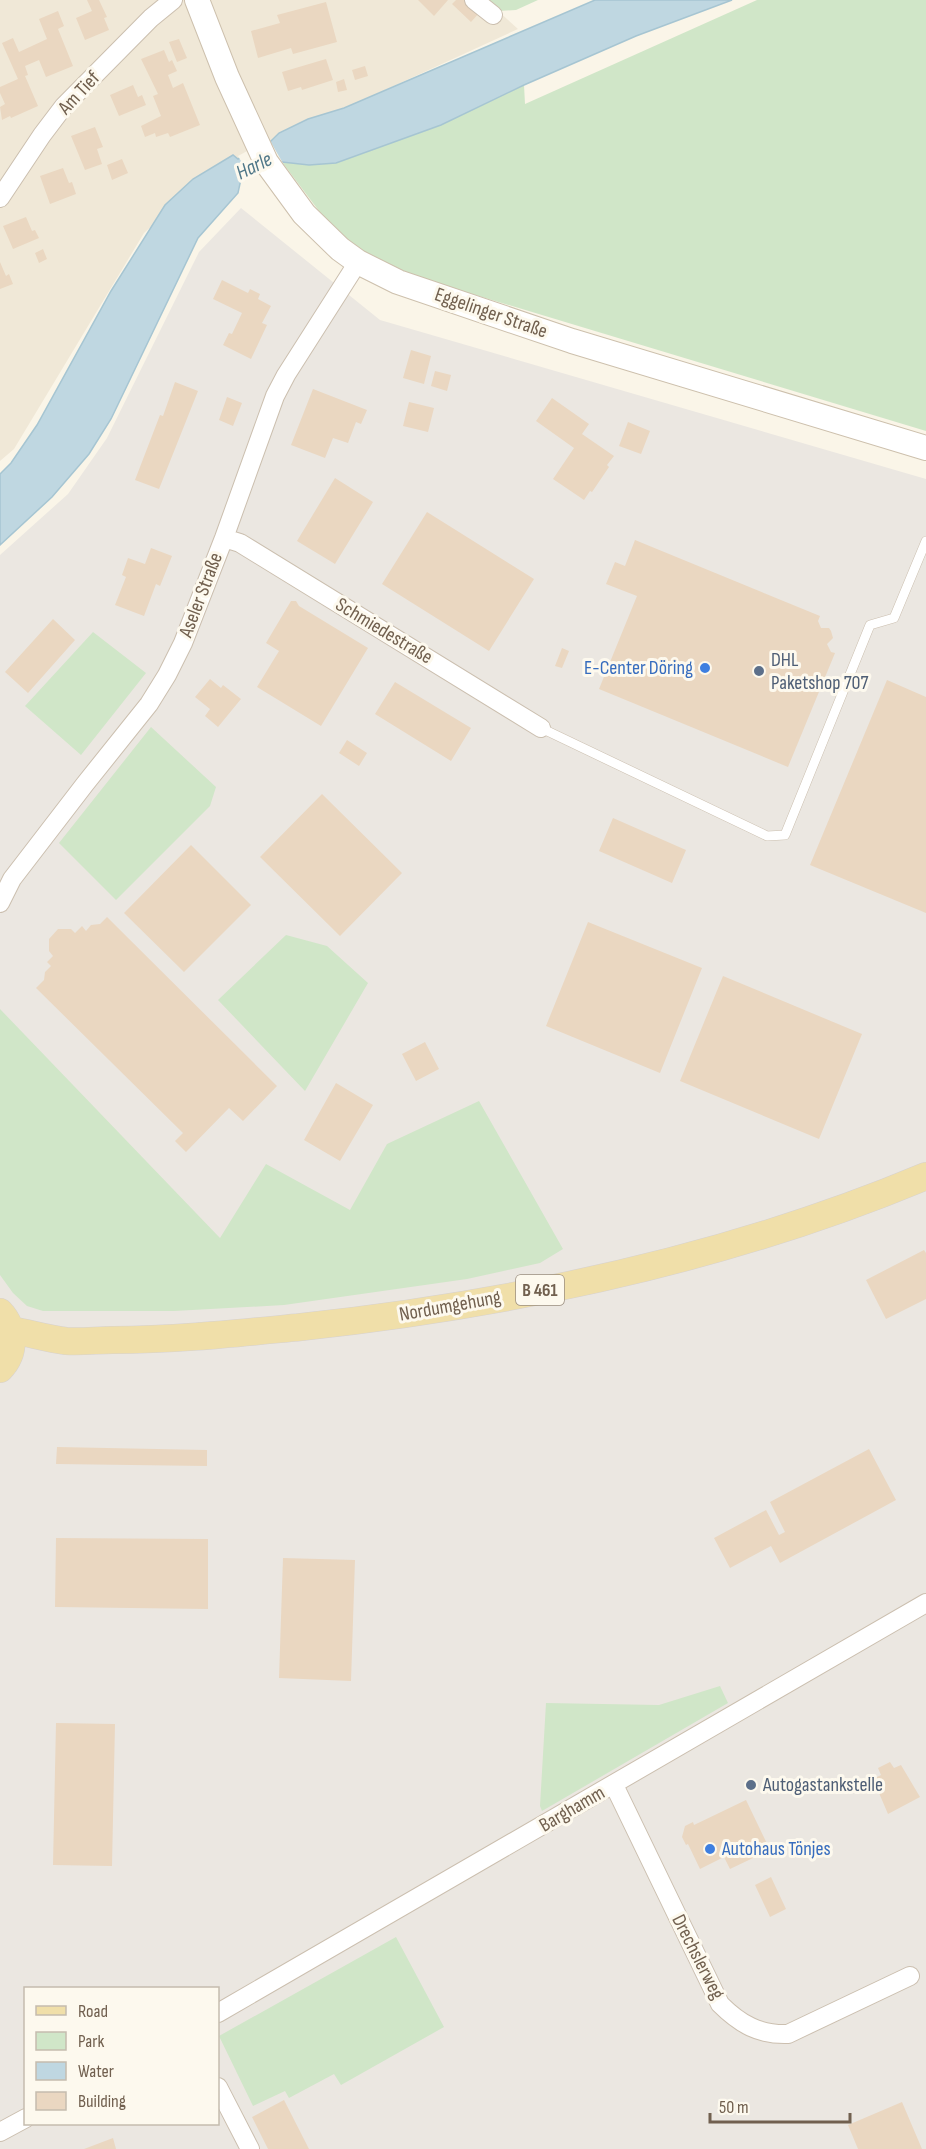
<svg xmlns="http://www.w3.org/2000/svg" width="926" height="2149" font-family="'Sofia Sans Condensed',sans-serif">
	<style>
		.residential { fill: #f0e8d7 }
		.industrial { fill: #ebe7e1; fill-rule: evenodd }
		.green { fill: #d0e6c8 }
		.water { fill: #bfd7e1; stroke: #a6c5d2; stroke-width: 1.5 }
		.pier { fill: #faf5e8 }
		.building { fill: #ead7c1 }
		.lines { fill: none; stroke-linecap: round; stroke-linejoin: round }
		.lane-casing { stroke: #cbbfaf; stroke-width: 10 }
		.street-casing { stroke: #cbbfaf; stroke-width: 20 }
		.secondary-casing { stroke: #cdc0ad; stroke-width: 26 }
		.primary-casing { stroke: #d7d2ce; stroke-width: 28 }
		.lane { stroke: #fff; stroke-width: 9 }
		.street { stroke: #fff; stroke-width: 18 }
		.secondary { stroke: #fff; stroke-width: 24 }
		.primary { stroke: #f0dfa9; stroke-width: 27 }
		.shop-dot { fill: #3f7fe0; stroke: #fdf9ee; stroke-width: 2 }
		.service-dot { fill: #5c6f8a; stroke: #fdf9ee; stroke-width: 2 }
		.labels { text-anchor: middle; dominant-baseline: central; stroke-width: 6; stroke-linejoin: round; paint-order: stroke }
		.shield { fill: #fdf9ee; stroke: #9b8e7f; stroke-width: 1.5 }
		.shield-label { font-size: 18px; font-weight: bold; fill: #71604f }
		.street-label { font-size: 20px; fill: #71604f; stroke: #fdf9ee }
		.service-label { font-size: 20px; fill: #4e5e75; stroke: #fdf9ee; text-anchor: start }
		.shop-label { font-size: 20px; fill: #366cbe; stroke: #fdf9ee; text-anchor: end }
		.water-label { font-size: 21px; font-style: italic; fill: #4f7788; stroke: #fdf9ee }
	</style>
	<rect width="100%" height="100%" fill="#faf5e8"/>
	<path class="residential" d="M0 0H486L518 29 278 139 200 182 144 233 14 449 0 461Z"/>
	<path class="industrial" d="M241 208 380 320 926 479V2149H0V555L68 494 107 438 199 252ZM26 1988H218V2124H26Z"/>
	<path class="green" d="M486 0H538L516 10 499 11Z
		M757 0H926V431L416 277 388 266 347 243 319 211 282 162 309 165 336 163 441 125 524 85 525 104Z
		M93 632 146 673 81 755 25 706Z
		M151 727 216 787 210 806 116 900 59 843Z
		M286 935 327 946 368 983 305 1091 218 1000Z
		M0 1009 220 1238 266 1164 350 1210 387 1144 479 1101 563 1249 540 1263 467 1279 284 1305 174 1311H43L27 1306 13 1293 0 1275Z
		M720 1686 728 1703 542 1811 540 1806 546 1703 659 1705Z
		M396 1937 444 2027 341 2085 334 2074 289 2098 285 2091 253 2106 219 2036Z"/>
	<path class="water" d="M595 0H732L636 36 524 85 441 125 336 163 309 165 282 162 241 179 238 193 198 238 111 419 89 454 52 497 0 545V474L11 463 37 425 111 291 165 205 193 179 233 155 238 159 270 142 279 133 308 119 344 108Z"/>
	<path class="pier" d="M269 139 284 165 251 178 238 156Z"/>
	<path class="building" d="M87 0H99L107 17 104 18 109 30 85 40 76 18 92 11Z
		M418 0H448L434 16Z
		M456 0H467L480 12 471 22 452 4Z
		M326 2 337 42 293 54 291 48 258 58 251 31 280 23 277 15Z
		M58 11 64 26 58 29 73 66 46 77 39 60 25 66 28 75 25 76 38 106 11 118 10 116 2 120 0 107 5 104 0 93V87L18 79 2 43 13 38 19 52 47 39 39 19Z
		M179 39 187 58 177 62 169 42Z
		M164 50 169 62 172 60 177 71 168 75 173 88 183 83 200 125 170 137 168 133 156 137 155 133 145 137 141 126 161 116 153 96 158 94 141 59Z
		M326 59 333 80 302 90 301 87 288 91 282 72Z
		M365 66 368 76 355 80 352 70Z
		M344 79 347 90 338 92 336 82Z
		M133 85 138 97 142 95 146 105 119 116 110 95Z
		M95 127 103 147 97 149 102 164 85 170 71 136Z
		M122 159 128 173 112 180 107 165Z
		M63 168 69 183 72 182 76 194 50 204 40 176Z
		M26 217 32 231 35 230 39 238 13 249 3 226Z
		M43 249 47 259 39 263 35 253Z
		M0 262 6 276 9 274 13 284 0 289Z
		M222 280 248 293 250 289 260 294 258 299 271 306 262 323 267 325 251 359 223 345 229 333 232 334 242 313 213 299Z
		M411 350 431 356 424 384 403 378Z
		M435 371 451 375 447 391 431 386Z
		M175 382 198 391 159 489 135 480 160 415 163 416Z
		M313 389 367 410 361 424 356 422 348 443 333 438 325 458 291 445Z
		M227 397 242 403 233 426 219 420Z
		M552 398 589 424 582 434 614 456 607 465 609 467 592 492 590 491 584 500 553 479 574 448 536 421Z
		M409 402 434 408 428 432 403 426Z
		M628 422 650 431 641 454 619 446Z
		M335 478 373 502 335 564 297 541Z
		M427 512 534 579 489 651 382 584Z
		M635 540 820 616 818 621 821 628H829L831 631 833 638 827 644 831 652 835 653 788 767 599 689 637 596 606 584 615 562 625 566Z
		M151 548 172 556 160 586 156 584 144 616 115 605 126 577 122 575 128 558 145 564Z
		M291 601H296L299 606 368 648 321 726 257 687 279 651 266 643Z
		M53 619 75 640 28 693 5 672Z
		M562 648 569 651 562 668 555 666Z
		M210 679 221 688 223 685 241 699 218 727 205 716 210 709 195 697Z
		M887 680 926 697V913L810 865Z
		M395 682 471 728 451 761 375 714Z
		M347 740 367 753 359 766 339 753Z
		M322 794 402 873 340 936 260 857Z
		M613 818 686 850 672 883 599 851Z
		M191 845 251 905 184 972 124 913Z
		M107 917 277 1086 243 1121 229 1108 186 1152 175 1141 183 1133 36 988 44 980 45 972 51 966 47 962 53 956 49 951V939L58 929H71L75 933 82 926 86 931 91 925 100 924Z
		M588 922 702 968 660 1073 546 1026Z
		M723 976 862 1034 819 1139 680 1081Z
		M425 1042 439 1069 416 1081 402 1054Z
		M336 1083 373 1105 340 1161 304 1140Z
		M924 1250 926 1253V1299L886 1319 866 1280Z
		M57 1447 207 1450V1466L56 1464Z
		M869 1449 896 1500 780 1563 771 1546 730 1568 714 1538 766 1510 779 1535 785 1532 770 1502Z
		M56 1538 208 1539V1609L55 1607Z
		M283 1558 355 1560 351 1681 279 1678Z
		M56 1723 115 1724 112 1866 53 1865Z
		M890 1762 894 1768 901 1765 920 1797 888 1814 873 1779 881 1775 878 1768Z
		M746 1800 770 1850 730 1869 724 1857 700 1869 688 1844 686 1845 682 1837 685 1826 693 1822 694 1825Z
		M771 1877 786 1909 770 1917 755 1885Z
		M284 2100 309 2149H268L252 2117Z
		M902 2102 922 2149H858L848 2125Z
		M113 2138 116 2149H84Z"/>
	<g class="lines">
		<defs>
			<path id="lane" d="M541 728 767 836 785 835 870 625 894 618 926 541"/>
			<path id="street" d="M474 0 493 15
				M0 198 42 135 64 106 151 18 173 0
				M224 538 240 543 541 728
				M0 903 12 879 85 784 149 704 167 675 183 643 224 538 275 396 286 375 358 262
				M614 1785 720 2004C740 2024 759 2035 788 2034L910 1976
				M218 2013 926 1603
				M218 2087 250 2149
				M0 2132 26 2118"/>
			<path id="secondary" d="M197 0 227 77 266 162 304 214 340 249 358 262 398 282 572 341 926 448"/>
			<path id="primary" d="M0 1312C15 1328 16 1353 0 1369
				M11 1330C29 1333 48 1339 66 1341 82 1342 98 1340 113 1340 176 1340 239 1333 301 1327 514 1304 728 1259 926 1176"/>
		</defs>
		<use href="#lane" class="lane-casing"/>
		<use href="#street" class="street-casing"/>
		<use href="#secondary" class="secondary-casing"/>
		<use href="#primary" class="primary-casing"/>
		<use href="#lane" class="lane"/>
		<use href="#street" class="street"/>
		<use href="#secondary" class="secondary"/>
		<use href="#primary" class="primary"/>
	</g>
	<g class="shop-dot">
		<circle cx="705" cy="668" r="6"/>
		<circle cx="710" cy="1849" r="6"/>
	</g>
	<g class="service-dot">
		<circle cx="759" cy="671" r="6"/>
		<circle cx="751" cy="1785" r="6"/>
	</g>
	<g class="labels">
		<rect class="shield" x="516" y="1275" width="48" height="30" rx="4.5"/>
		<g class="shield-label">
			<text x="540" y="1290">B 461</text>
		</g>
		<g class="street-label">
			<text transform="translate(79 93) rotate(-47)">Am Tief</text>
			<text transform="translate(491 313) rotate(19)">Eggelinger Straße</text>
			<text transform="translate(201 595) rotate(-69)">Aseler Straße</text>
			<text transform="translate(384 631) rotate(31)">Schmiedestraße</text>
			<text transform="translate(450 1306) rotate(-10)">Nordumgehung</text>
			<text transform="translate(572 1809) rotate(-30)">Barghamm</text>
			<text transform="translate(698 1957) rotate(63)">Drechslerweg</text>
		</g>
		<g class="service-label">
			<text x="771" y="660">DHL<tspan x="771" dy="23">Paketshop 707</tspan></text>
			<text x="763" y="1785">Autogastankstelle</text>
		</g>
		<g class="shop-label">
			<text x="693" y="668">E-Center Döring</text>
			<text x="722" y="1849" text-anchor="start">Autohaus Tönjes</text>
		</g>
		<g class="water-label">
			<text transform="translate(254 166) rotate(-26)">Harle</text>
		</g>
	</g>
	<rect x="24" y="1987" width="195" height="138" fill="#fdf9ee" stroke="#c5bcae" stroke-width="1.5"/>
	<rect x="36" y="2006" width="30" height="9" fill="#f0dfa9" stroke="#c5bcae" stroke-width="1.5"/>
	<text x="78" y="2017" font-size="18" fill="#71604f">Road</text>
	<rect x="36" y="2032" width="30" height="18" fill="#d0e6c8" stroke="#c5bcae" stroke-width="1.5"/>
	<text x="78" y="2047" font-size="18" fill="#71604f">Park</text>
	<rect x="36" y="2062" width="30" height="18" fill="#bfd7e1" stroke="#c5bcae" stroke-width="1.5"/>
	<text x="78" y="2077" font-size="18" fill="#71604f">Water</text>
	<rect x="36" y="2092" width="30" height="18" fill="#ead7c1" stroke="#c5bcae" stroke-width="1.5"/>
	<text x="78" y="2107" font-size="18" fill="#71604f">Building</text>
	<path d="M710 2113v9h140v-9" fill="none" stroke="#71604f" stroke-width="3"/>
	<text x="719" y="2113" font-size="18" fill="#71604f" stroke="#fdf9ee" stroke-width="4.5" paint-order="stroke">50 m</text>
</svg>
